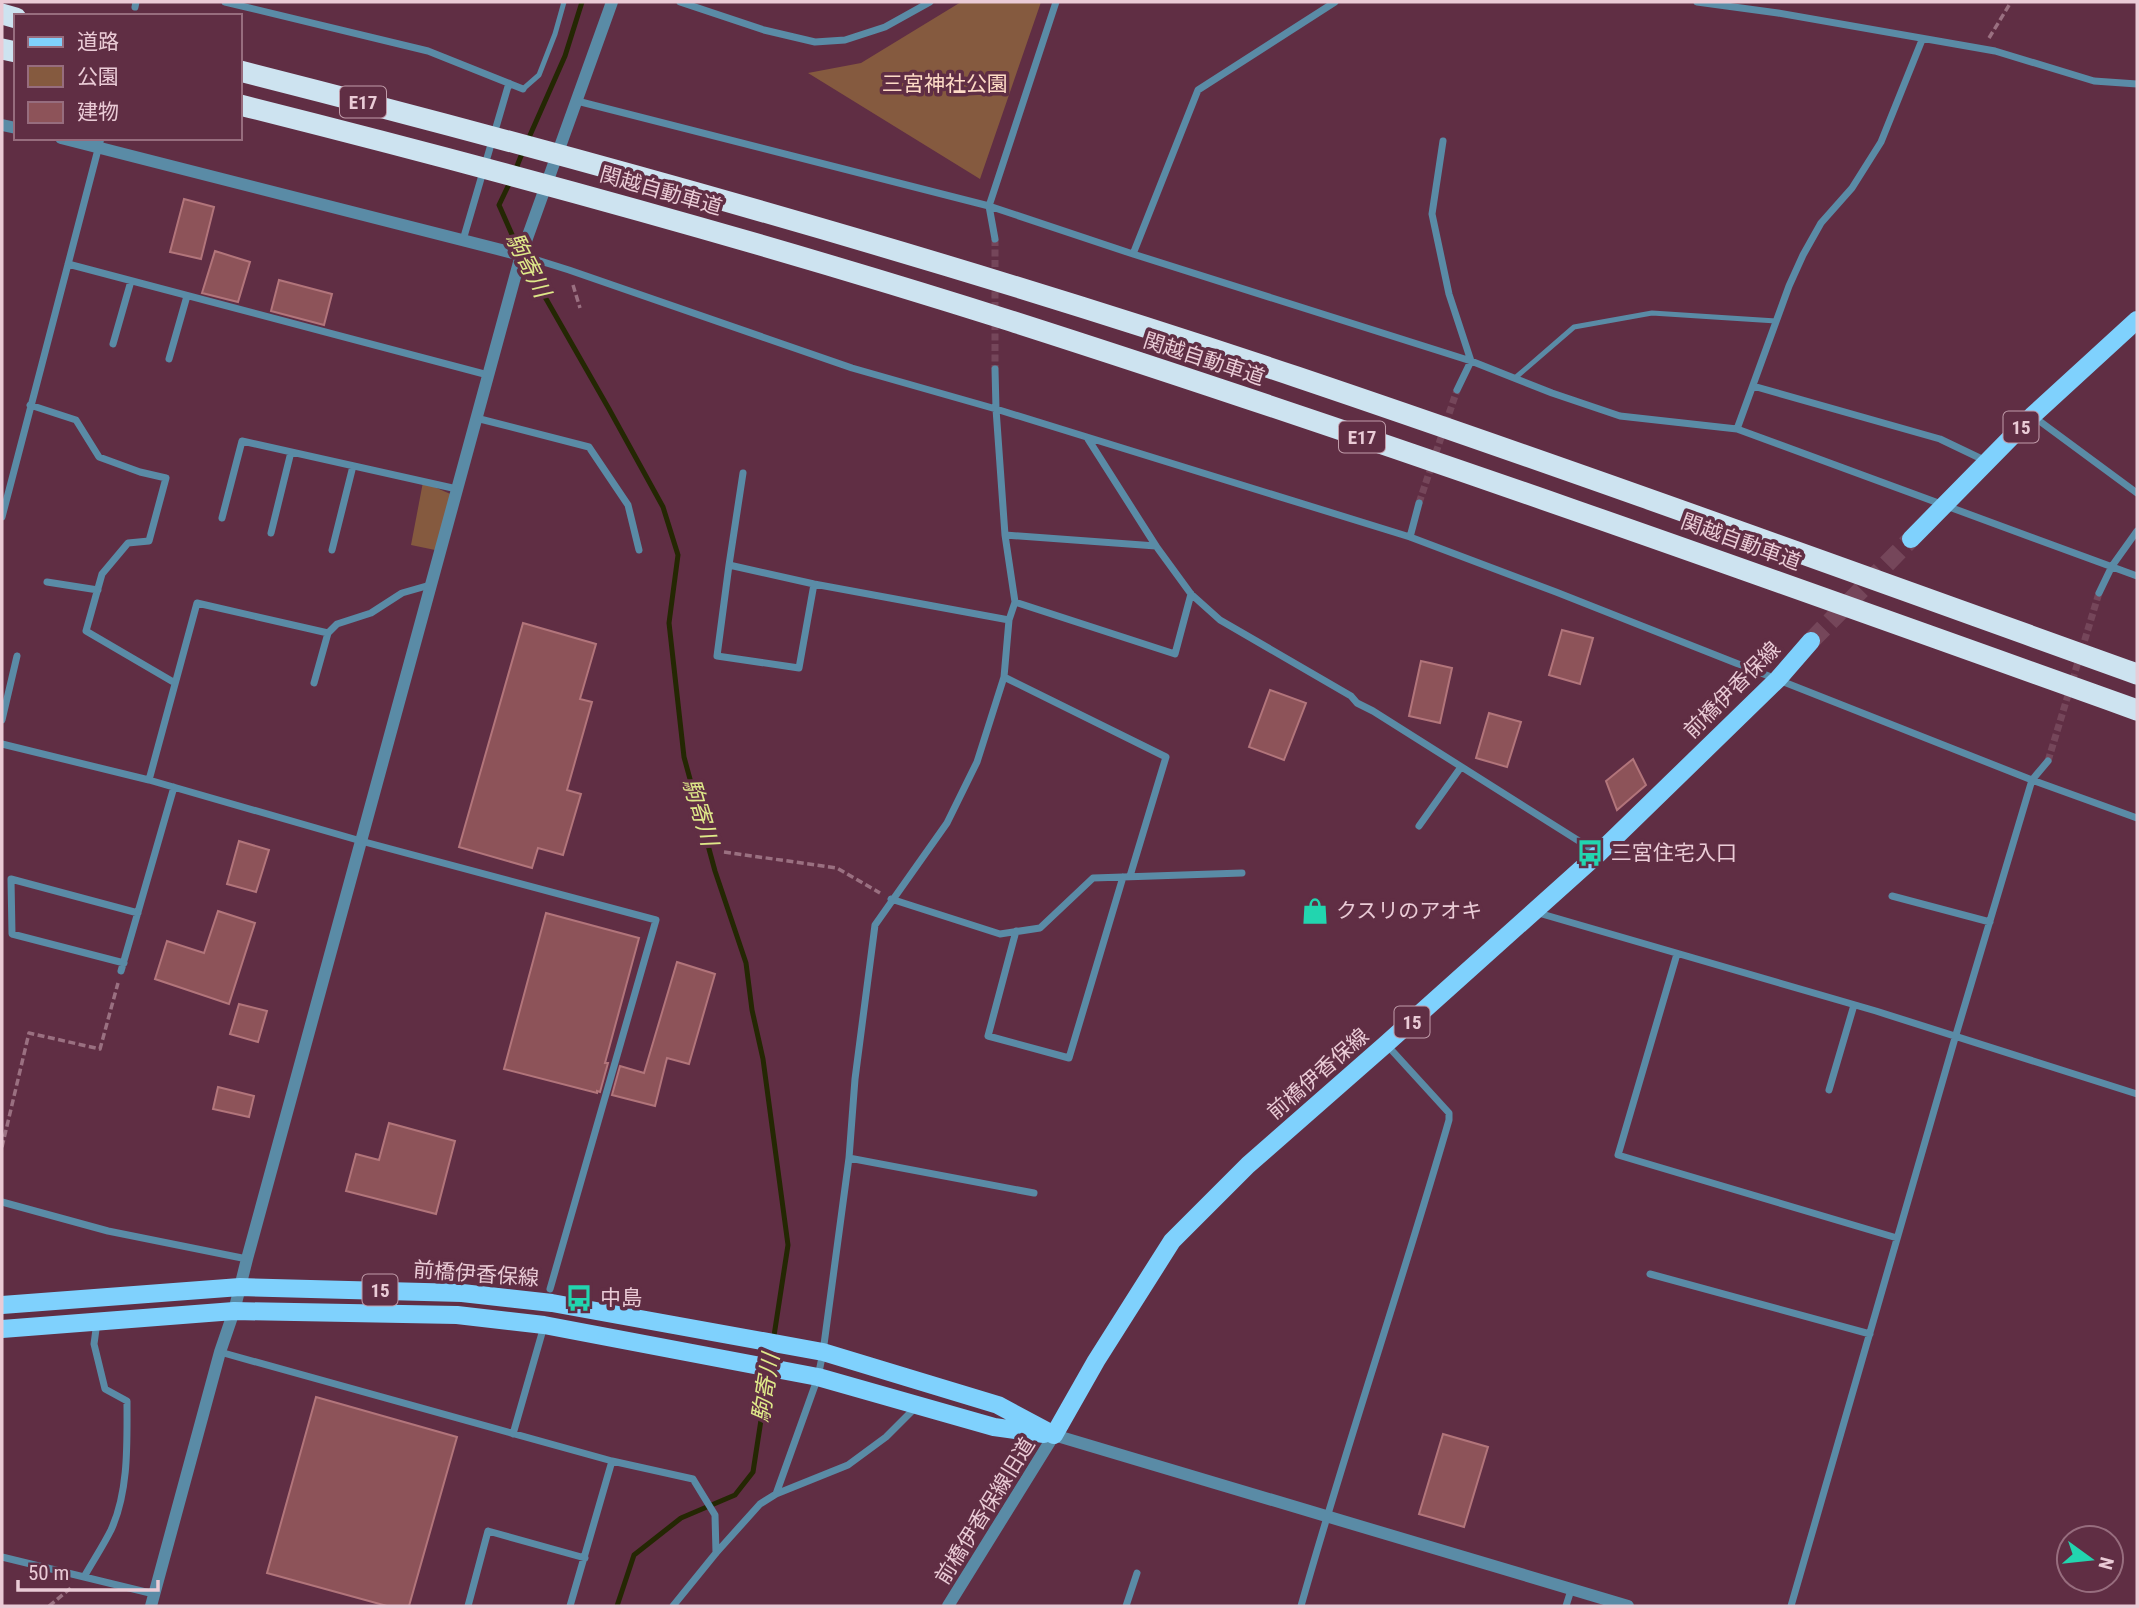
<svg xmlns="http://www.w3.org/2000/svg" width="2139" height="1608" font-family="'Roboto Condensed','Noto Sans JP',sans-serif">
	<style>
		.green { fill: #855a3f }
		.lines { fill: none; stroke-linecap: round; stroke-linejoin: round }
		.stream { stroke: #242703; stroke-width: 5 }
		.building { fill: #8d5359; stroke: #b2757b; stroke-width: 2 }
		.minor-tunnel { stroke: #75465a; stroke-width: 7; stroke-dasharray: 7 3.5; stroke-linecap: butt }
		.primary-tunnel { stroke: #75465a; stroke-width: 18; stroke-dasharray: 18 9; stroke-linecap: butt }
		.path { stroke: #9a7081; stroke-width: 3.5; stroke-dasharray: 7 3.5; stroke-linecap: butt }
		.service { stroke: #5a8ba6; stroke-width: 5 }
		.minor { stroke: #5a8ba6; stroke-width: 7 }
		.tertiary { stroke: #5a8ba6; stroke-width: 12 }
		.primary { stroke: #7fd1fd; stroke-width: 18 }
		.motorway { stroke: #cde3f0; stroke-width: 21 }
		.labels { text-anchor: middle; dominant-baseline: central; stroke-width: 7; stroke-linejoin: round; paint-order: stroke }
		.shield { fill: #602e44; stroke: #c19caa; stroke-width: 2 }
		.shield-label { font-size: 19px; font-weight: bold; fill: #eacbd6 }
		.park-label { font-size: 21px; fill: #fddbc6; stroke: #602e44 }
		.street-label { font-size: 21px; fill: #eacbd6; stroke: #602e44 }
		.poi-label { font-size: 21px; fill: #eacbd6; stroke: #602e44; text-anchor: start }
		.water-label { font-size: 23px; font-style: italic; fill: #dfe989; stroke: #602e44 }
	</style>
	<rect width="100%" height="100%" fill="#602e44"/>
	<path class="green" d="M961 2H1041L980 179 808 73 861 63Z
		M423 482 455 496 440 551 411 545Z"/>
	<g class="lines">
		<path class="stream" d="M527 142 565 56 582 2
			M515 171 523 151
			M511 180 499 205 521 255 609 409 663 507 678 555 669 623 684 757 715 871 746 963 752 1010 763 1059 788 1245 753 1472 735 1495 681 1518 634 1555 617 1606"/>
	</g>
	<path class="building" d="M184 199 214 207 201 259 170 252Z
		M215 251 250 262 238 302 202 293Z
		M279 280 332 294 324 325 271 311Z
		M523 623 596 644 580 699 592 702 567 790 581 794 563 855 538 848 532 868 459 847Z
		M1562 630 1593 638 1580 684 1549 675Z
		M1421 661 1452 668 1440 723 1409 716Z
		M1270 690 1306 703 1284 760 1249 747Z
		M1489 713 1521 722 1507 767 1476 758Z
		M1633 759 1646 785 1617 810 1606 781Z
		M239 841 269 850 256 892 227 884Z
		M218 911 255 923 229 1004 155 979 167 941 204 953Z
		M546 913 639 938 605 1063H608L600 1092 597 1091V1093L504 1069Z
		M677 962 715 974 689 1064 667 1058 655 1106 612 1095 620 1066 644 1073Z
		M239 1004 267 1011 258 1042 230 1034Z
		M218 1087 254 1096 249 1117 213 1109Z
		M389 1123 455 1141 436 1214 346 1191 356 1154 379 1160Z
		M316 1397 457 1437 409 1606H387L267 1573Z
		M1443 1434 1488 1447 1464 1527 1419 1514Z"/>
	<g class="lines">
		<path class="minor-tunnel" d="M995 239V369
			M1419 503 1457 390
			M2048 761 2099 593"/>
		<path class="primary-tunnel" d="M1811 641 1911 539"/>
		<path class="path" d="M1989 38 2011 2
			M573 285 580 308
			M724 852 837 868 880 893
			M2 1147 29 1033 100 1049 118 983
			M49 1606 72 1587"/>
		<path class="service" d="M523 89 539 75 555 34 564 2
			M1515 378 1574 327 1652 313 1776 321"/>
		<path class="minor" d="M225 2 428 51 523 89
			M680 2 764 30 815 42 845 40 885 27 930 2
			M1697 2 1778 13 1995 51 2094 81 2137 84
			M135 7 136 2
			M577 101 989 206 1133 254 1471 361 1552 393 1620 416 1737 429 2137 576
			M1443 141 1432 214 1449 294 1471 361 1457 390
			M995 239 989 206 1056 2
			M463 240 509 83
			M1133 254 1198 90 1335 2
			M521 255 569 270 852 368 996 409 1410 537 1556 592 2032 780 2137 818
			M68 264 488 375
			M113 344 131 281
			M169 359 187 296
			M1753 386 1940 439 1986 461
			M30 405 76 420 99 457 140 472 166 478 149 541 128 543 102 574 86 631 175 683
			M2034 417 2137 493
			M476 418 589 447 628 505 639 550
			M1737 429 1789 286 1803 255 1821 223 1852 188 1881 142 1922 40
			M1088 439 1156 546 1191 594 1220 620 1351 696 1357 703 1373 711 1598 853
			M2 517 101 138
			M222 518 242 441 457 489
			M271 533 291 452
			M1005 535 1156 546
			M1410 537 1419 503
			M332 550 353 466
			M729 565 743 473
			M47 582 98 590
			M814 584 799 668 717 656 729 565 814 584 1009 620
			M2099 593 2112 566 2137 531
			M1015 602 1175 654 1191 594
			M1004 677 1166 757 1130 876
			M314 683 328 633 337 624 371 613 402 593 430 585
			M2 720 17 656
			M2 744 149 780 361 841 656 920 550 1289
			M149 780 197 603 328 633
			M1419 826 1461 767
			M1892 896 1990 922
			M891 899 1000 934 1040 928 1093 878 1242 873
			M1535 912 1876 1011 2137 1094
			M1016 931 988 1036 1069 1058 1123 877
			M1677 954 1618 1155 1897 1238
			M124 963 12 934 11 879 138 913
			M121 971 174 787
			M1829 1090 1854 1005
			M849 1158 1034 1193
			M2 1202 108 1231 247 1259
			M1650 1274 1870 1334
			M220 1352 612 1461 570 1606
			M513 1434 544 1326
			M612 1461 693 1479 715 1515 716 1553
			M776 1494 818 1377 823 1352 849 1158 855 1079 875 925 947 823 977 762 1004 677 1009 620 1015 602 1005 535 996 409 995 369
			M2 1557 154 1594
			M84 1577C93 1561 103 1546 111 1530 129 1491 127 1442 127 1401L105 1389 94 1344 97 1322
			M468 1606 488 1531 585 1558
			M673 1606 716 1553 760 1504 776 1494 848 1465 886 1437 917 1406
			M1126 1606 1137 1573
			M1301 1606C1347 1443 1402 1283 1449 1120V1113L1386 1044
			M1566 1606 1571 1590
			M1791 1606 1955 1038 2032 780 2048 761"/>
		<path class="tertiary" d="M2 125 16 128
			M61 138 521 255
			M151 1606 220 1352 234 1311 247 1259 521 255 612 2
			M948 1606 1054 1435 1628 1606"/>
		<path class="primary" d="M1911 539 2032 416 2137 320
			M2 1305 240 1287 462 1293 552 1303 823 1352 998 1405 1054 1435
			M2 1329 234 1311 457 1315 544 1325 818 1377 994 1427 1044 1434
			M1054 1435 1096 1361 1172 1241 1248 1165 1386 1044 1598 854 1778 679 1811 641"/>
		<path class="motorway" d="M2 14 16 18
			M2 49 16 52
			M240 71C595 161 949 260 1297 377 1578 472 1858 574 2137 674
			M240 105C499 170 756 240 1011 321 1389 442 1763 576 2137 710"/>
	</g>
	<defs>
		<symbol id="bus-bare" viewBox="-9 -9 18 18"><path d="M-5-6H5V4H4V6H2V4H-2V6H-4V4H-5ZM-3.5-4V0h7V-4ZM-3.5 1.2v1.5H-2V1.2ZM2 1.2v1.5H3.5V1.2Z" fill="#22d5af" stroke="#602e44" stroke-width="2.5" paint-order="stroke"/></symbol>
		<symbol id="shop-bare" viewBox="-9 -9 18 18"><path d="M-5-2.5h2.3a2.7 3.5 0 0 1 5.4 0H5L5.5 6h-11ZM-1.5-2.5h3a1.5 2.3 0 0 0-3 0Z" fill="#22d5af" stroke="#602e44" stroke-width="2.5" paint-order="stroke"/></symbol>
	</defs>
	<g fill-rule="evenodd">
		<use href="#bus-bare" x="1571" y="834" width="38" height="38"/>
		<use href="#shop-bare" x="1296" y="892" width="38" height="38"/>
		<use href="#bus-bare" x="560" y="1279" width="38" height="38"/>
	</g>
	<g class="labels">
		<g class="shield">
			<rect x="340" y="86.5" width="46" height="31" rx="5"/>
			<rect x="2003.5" y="411.5" width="35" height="31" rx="5"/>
			<rect x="1339" y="421.5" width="46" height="31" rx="5"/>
			<rect x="1394.5" y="1006.5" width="35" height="31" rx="5"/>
			<rect x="362.5" y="1274.5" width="35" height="31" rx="5"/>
		</g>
		<g class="shield-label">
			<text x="363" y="102">E17</text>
			<text x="2021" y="427">15</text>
			<text x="1362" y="437">E17</text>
			<text x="1412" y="1022">15</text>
			<text x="380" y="1290">15</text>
		</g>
		<g class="park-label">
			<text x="945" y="84">三宮神社公園</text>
		</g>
		<g class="street-label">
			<text transform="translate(661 191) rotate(16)">関越自動車道</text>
			<text transform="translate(1204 359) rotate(18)">関越自動車道</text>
			<text transform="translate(1741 542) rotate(20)">関越自動車道</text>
			<text transform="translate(1732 690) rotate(-45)">前橋伊香保線</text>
			<text transform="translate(1318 1074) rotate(-41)">前橋伊香保線</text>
			<text transform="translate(476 1274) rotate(4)">前橋伊香保線</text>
			<text transform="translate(985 1511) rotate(-58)">前橋伊香保線旧道</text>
		</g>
		<g class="poi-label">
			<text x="1611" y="853">三宮住宅入口</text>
			<text x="1336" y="911">クスリのアオキ</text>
			<text x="600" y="1298">中島</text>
		</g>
		<g class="water-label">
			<text transform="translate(528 265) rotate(63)">駒寄川</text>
			<text transform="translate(700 812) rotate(73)">駒寄川</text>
			<text transform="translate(766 1388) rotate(-81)">駒寄川</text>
		</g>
	</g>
	<rect width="2139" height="1608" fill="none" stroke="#eacbd6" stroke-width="7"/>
	<rect x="14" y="14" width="228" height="126" fill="#602e44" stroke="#976d7e" stroke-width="2"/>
	<rect x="28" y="37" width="35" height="10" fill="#7fd1fd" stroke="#976d7e" stroke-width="2"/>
	<text x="77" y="49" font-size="21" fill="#eacbd6">道路</text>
	<rect x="28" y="66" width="35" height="21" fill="#855a3f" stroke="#976d7e" stroke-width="2"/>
	<text x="77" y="84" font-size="21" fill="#eacbd6">公園</text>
	<rect x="28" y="102" width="35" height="21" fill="#8d5359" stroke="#976d7e" stroke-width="2"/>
	<text x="77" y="119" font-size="21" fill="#eacbd6">建物</text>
	<g transform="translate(2090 1559) rotate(105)"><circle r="33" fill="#602e44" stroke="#976d7e" stroke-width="2"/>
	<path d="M0-5L12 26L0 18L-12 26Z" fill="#22d5af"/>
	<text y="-10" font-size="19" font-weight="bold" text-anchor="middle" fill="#eacbd6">N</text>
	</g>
	<path d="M18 1580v10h140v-10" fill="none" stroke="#eacbd6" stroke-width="3.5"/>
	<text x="28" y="1580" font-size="21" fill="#eacbd6" stroke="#602e44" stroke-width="5" paint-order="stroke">50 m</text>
</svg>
